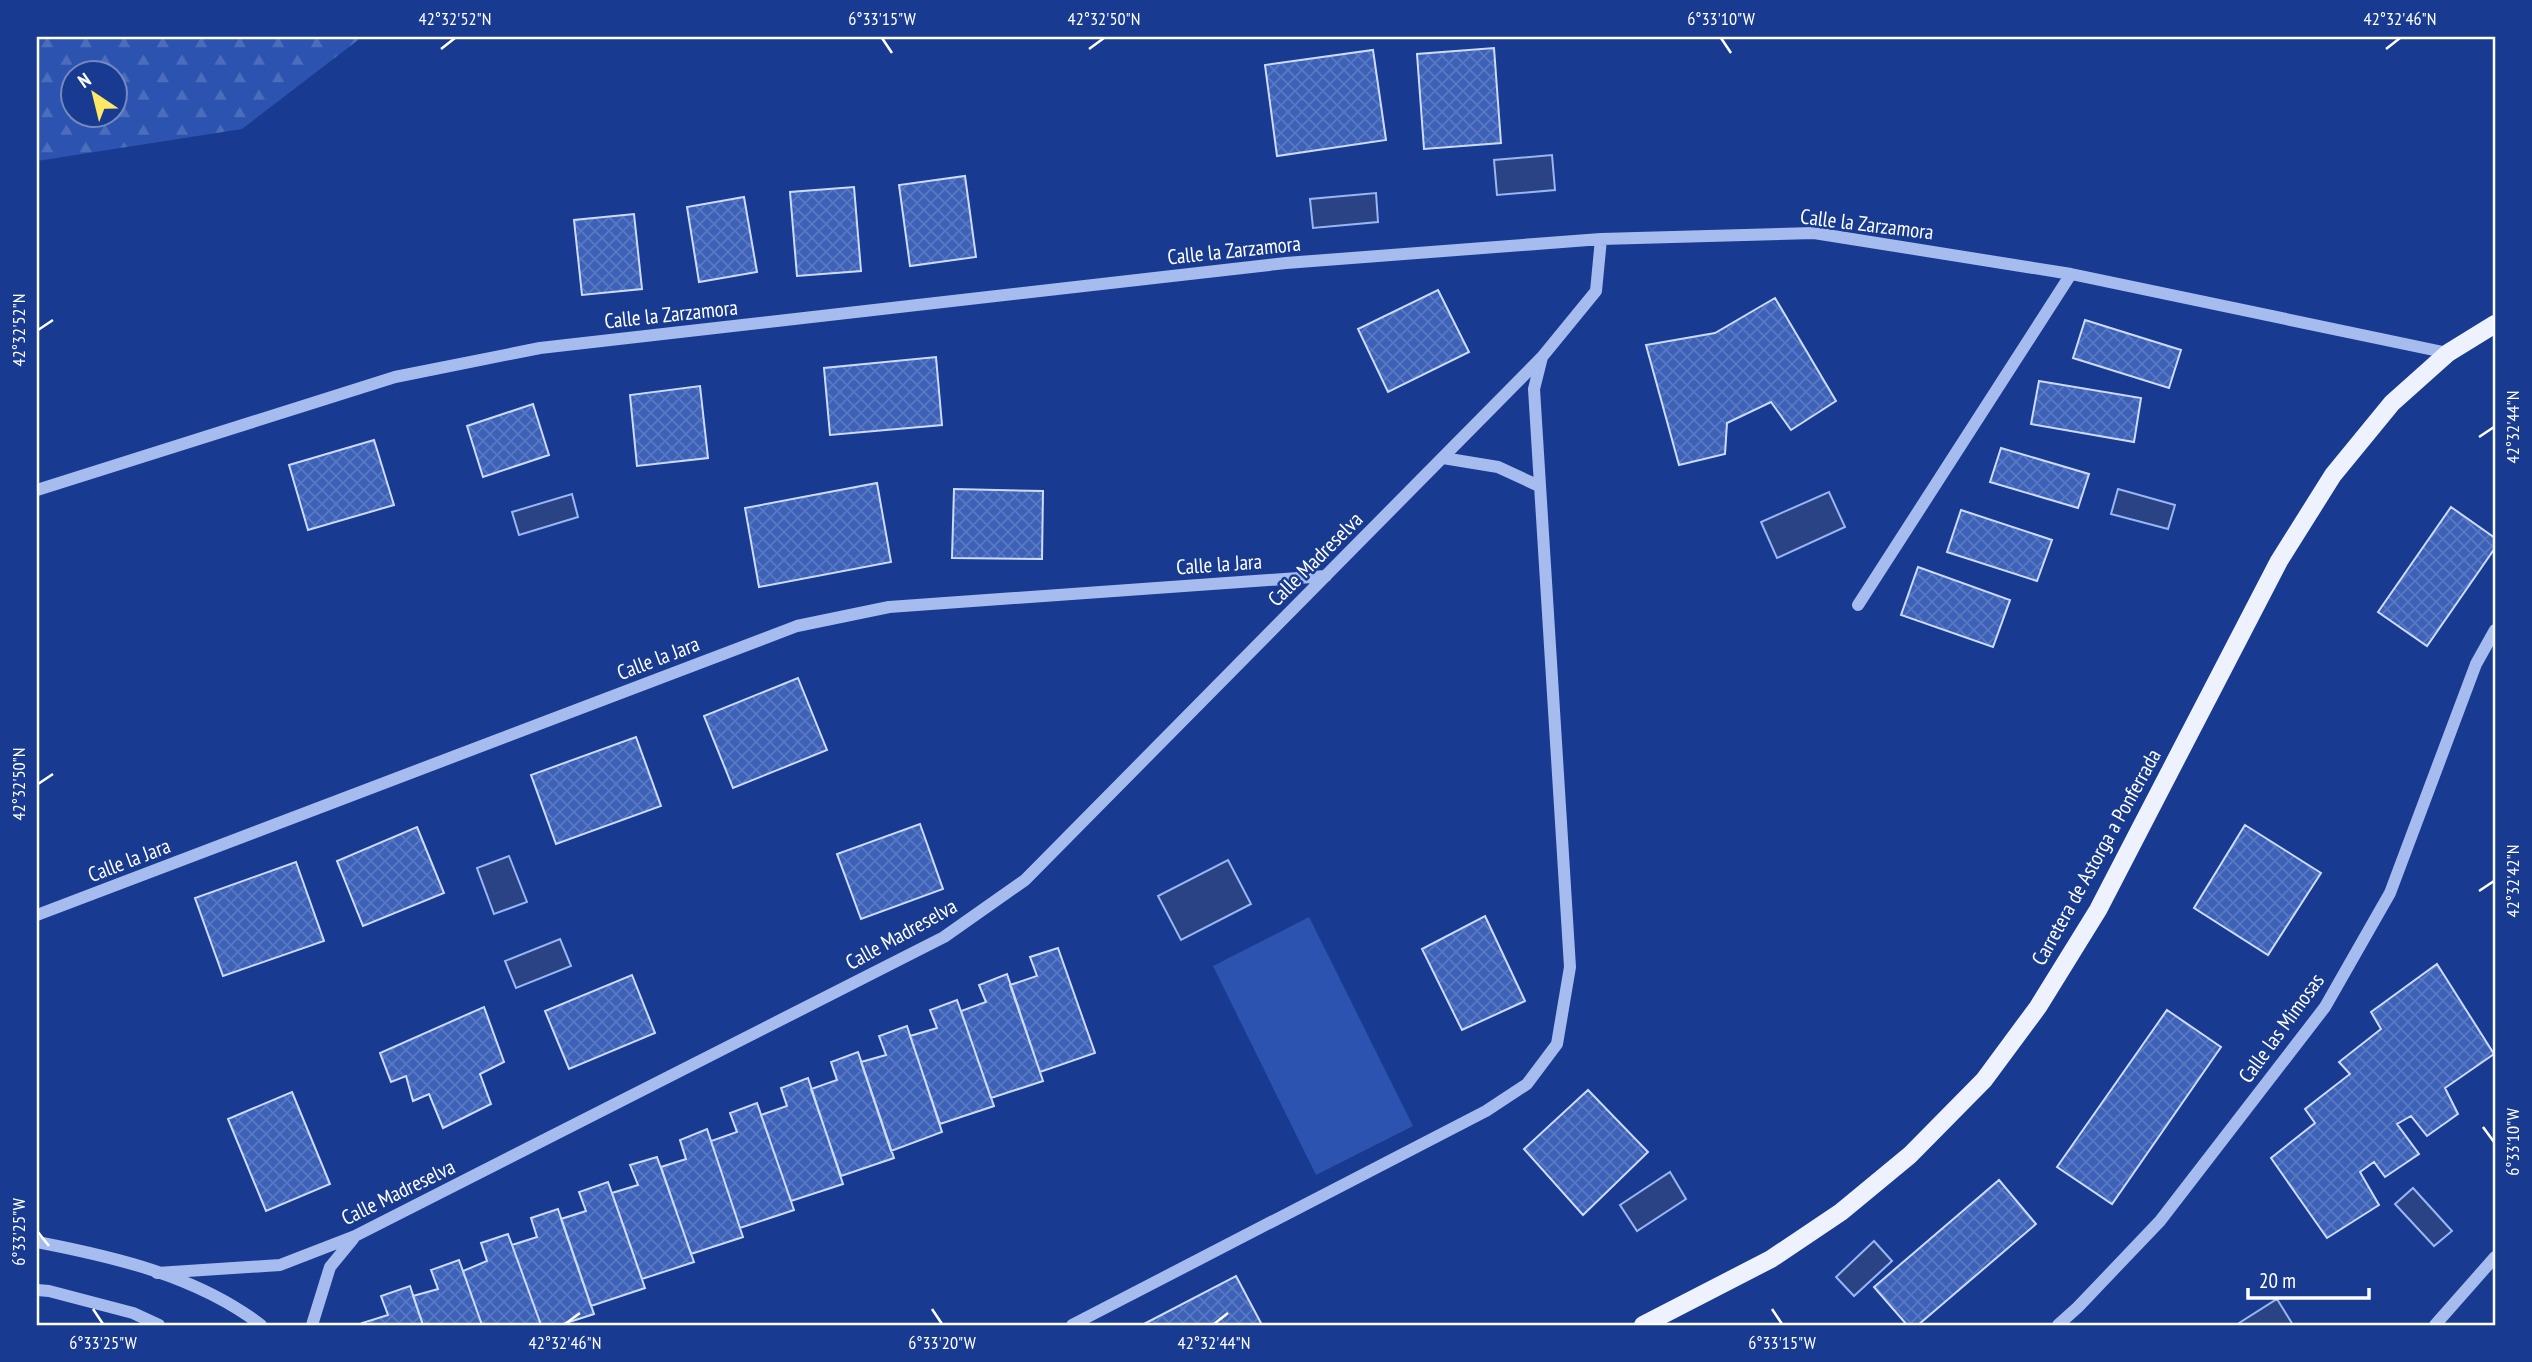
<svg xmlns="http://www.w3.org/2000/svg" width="2532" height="1362" font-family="'PT Sans Narrow',sans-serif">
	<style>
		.forest { fill: url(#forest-firs); fill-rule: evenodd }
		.garden { fill: #2b53af }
		.water { fill: #2a4384; stroke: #99b5f2; stroke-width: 2 }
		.building { fill: url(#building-cross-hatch); stroke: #cddbfb; stroke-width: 2 }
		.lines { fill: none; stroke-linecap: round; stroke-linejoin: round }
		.minor { stroke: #a6bcef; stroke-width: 12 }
		.major { stroke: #eef2ff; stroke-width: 18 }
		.ticks { fill: none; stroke: #fff; stroke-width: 2.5 }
		.labels { text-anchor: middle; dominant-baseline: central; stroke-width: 5; stroke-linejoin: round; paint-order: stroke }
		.street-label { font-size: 21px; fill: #fff; stroke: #183b91 }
		.neatline { fill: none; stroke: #fff; stroke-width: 2.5 }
		.ticks-label { font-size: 18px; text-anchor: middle; fill: #fff }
	</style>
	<defs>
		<pattern id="forest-firs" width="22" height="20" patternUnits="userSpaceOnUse" patternTransform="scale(1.75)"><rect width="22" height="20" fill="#2b53af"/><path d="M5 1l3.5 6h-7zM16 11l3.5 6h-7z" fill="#4b6dbb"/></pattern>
		<pattern id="building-cross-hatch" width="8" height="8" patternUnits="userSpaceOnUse" patternTransform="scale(1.75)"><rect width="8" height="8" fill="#3c61b7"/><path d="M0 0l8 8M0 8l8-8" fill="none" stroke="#5979c2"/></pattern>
	</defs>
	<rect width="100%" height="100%" fill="#183b91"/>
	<path class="forest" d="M37 37H362L242 129 37 161ZM74 74H116V116H74Z"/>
	<path class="garden" d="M1309 917 1413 1126 1316 1175 1213 966Z"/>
	<path class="water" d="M1552 155 1555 190 1497 195 1494 160Z
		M1376 193 1378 222 1313 228 1310 199Z
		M2118 489 2175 505 2168 529 2111 514Z
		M1829 492 1845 527 1777 558 1761 522Z
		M572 494 578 517 519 535 512 512Z
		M509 856 527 902 494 914 477 868Z
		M1228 860 1251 904 1181 940 1158 896Z
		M560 939 571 966 516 988 505 961Z
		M1670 1172 1686 1199 1637 1231 1620 1205Z
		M2413 1188 2452 1231 2434 1246 2395 1204Z
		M1874 1241 1892 1261 1854 1296 1836 1277Z
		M2277 1299 2293 1325H2236Z"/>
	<path class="building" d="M1494 48 1501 143 1424 149 1417 54Z
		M1373 50 1386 140 1277 156 1265 65Z
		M965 176 976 257 910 266 899 185Z
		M854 187 861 271 797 276 790 192Z
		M744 197 757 272 699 282 687 207Z
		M634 214 642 289 582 295 574 220Z
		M1438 290 1469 352 1388 392 1358 329Z
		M1775 298 1836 401 1791 430 1771 402 1727 423 1725 454 1679 465 1646 345 1715 333Z
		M2085 320 2181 350 2169 388 2073 358Z
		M936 357 942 425 830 435 824 368Z
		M2039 381 2141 398 2134 442 2031 424Z
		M700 386 708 458 637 466 630 395Z
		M533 404 549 455 483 477 467 426Z
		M374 440 394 505 308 530 289 465Z
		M2001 448 2089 474 2078 508 1990 482Z
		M877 483 891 562 759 587 745 508Z
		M954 489 1043 491 1042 559 952 558Z
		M2451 507 2495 538V548L2427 646 2378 612Z
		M1961 510 2052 540 2037 581 1947 552Z
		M1918 567 2010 600 1993 647 1901 615Z
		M798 678 827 750 733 788 704 716Z
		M636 737 661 806 556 844 531 775Z
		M920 824 943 889 861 919 837 854Z
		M2245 825 2321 873 2268 955 2194 908Z
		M417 827 444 893 363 926 337 861Z
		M296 862 324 941 223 976 195 898Z
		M1485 916 1525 1001 1462 1030 1422 949Z
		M1058 948 1095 1053 1040 1072 1010 985 1037 976 1030 957Z
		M2437 964 2494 1054 2445 1088 2458 1114 2427 1136 2411 1116 2397 1124 2419 1154 2385 1177 2374 1162 2360 1172 2379 1205 2327 1238 2271 1158 2315 1123 2305 1109 2350 1074 2339 1062 2381 1029 2371 1012Z
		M1007 974 1043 1081 991 1098 961 1011 986 1002 979 985Z
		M632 975 655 1033 569 1069 545 1011Z
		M957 1000 994 1106 940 1124 910 1036 937 1028 930 1010Z
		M484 1007 504 1062 480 1074 491 1104 443 1128 429 1094 413 1101 406 1076 391 1082 380 1053Z
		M2167 1010 2221 1047 2112 1204 2057 1167Z
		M907 1026 942 1132 891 1151 861 1062 886 1055 879 1036Z
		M858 1052 894 1158 841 1176 811 1089 837 1080 831 1062Z
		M808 1078 843 1184 791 1201 761 1115 787 1106 781 1088Z
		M1588 1090 1648 1152 1583 1215 1524 1149Z
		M292 1092 330 1184 266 1211 228 1119Z
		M757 1103 794 1210 740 1228 711 1141 737 1132 730 1113Z
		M707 1129 743 1237 691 1254 661 1167 686 1159 680 1140Z
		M657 1157 694 1262 642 1279 612 1193 638 1185 630 1165Z
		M1999 1180 2036 1224 1918 1325H1907L1874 1287Z
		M608 1182 645 1288 591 1306 561 1219 586 1211 579 1192Z
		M558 1209 594 1314 560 1325H541L512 1245 537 1237 531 1218Z
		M508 1234 512 1245 541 1325H482L463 1271 487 1261 481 1243Z
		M459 1260 482 1325H423L413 1296 438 1289 431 1270Z
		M1236 1276 1262 1325H1142Z
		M410 1286 423 1325H363L362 1323 388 1315 381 1296Z"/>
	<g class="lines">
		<path class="minor" d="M1443 458 1498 467 1539 486
			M37 490 395 377 540 348 1286 263 1601 239 1814 233 2071 274 2448 353
			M1858 605 2071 274
			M37 915 797 626 889 607 1326 576
			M37 1242C115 1257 197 1276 261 1325
			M157 1273 280 1265 355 1236 944 937 1025 880 1542 357
			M37 1290 49 1291 133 1313 159 1325
			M312 1325 330 1267 353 1239
			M1072 1325 1486 1111 1527 1084 1557 1044 1570 967 1534 389 1542 357 1596 291 1601 239
			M2058 1325 2078 1307 2160 1221 2325 1007 2390 893 2476 664 2495 630
			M2435 1325 2495 1257"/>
		<path class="major" d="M1643 1325 1771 1259 1841 1212 1910 1155 1984 1080 2038 1007 2098 910 2279 561 2333 475 2392 403 2448 353 2495 324"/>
	</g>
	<path class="ticks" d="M882 38 892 53M1721 38 1731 53M441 49 455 38M1089 49 1104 38M2386 49 2400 38M38 330 53 320M2479 437 2494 427M38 784 53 774M2479 891 2494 881M2483 1127 2494 1142M38 1232 49 1246M93 1309 103 1324M932 1309 942 1324M1772 1309 1782 1324M565 1324 580 1313M1214 1324 1228 1313"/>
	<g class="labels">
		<g class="street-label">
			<text transform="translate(1867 224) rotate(7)">Calle la Zarzamora</text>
			<text transform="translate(1234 250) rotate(-6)">Calle la Zarzamora</text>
			<text transform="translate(671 314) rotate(-6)">Calle la Zarzamora</text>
			<text transform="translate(1315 559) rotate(-45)">Calle Madreselva</text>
			<text transform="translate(1219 564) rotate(-4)">Calle la Jara</text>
			<text transform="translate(658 658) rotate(-21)">Calle la Jara</text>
			<text transform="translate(2096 857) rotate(-61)">Carretera de Astorga a Ponferrada</text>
			<text transform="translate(129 860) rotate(-21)">Calle la Jara</text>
			<text transform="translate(901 934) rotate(-29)">Calle Madreselva</text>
			<text transform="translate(2281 1028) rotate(-54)">Calle las Mimosas</text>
			<text transform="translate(398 1192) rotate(-26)">Calle Madreselva</text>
		</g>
	</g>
	<rect width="2532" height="1362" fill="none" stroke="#183b91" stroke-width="77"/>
	<g transform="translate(94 94) rotate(325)"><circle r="33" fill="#183b91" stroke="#7489bd" stroke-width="2"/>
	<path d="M0-5L12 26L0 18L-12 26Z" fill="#ffe964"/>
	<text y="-10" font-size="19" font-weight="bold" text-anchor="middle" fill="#ffffff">N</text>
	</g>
	<path d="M2248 1288v10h121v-10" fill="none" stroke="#ffffff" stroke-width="3.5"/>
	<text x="2259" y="1288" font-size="21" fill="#ffffff" stroke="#183b91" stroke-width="5" paint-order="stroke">20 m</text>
	<rect x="38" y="38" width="2456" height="1286" class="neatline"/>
	<g class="ticks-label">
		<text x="455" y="25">42°32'52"N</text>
		<text x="882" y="25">6°33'15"W</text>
		<text x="1104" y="25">42°32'50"N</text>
		<text x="1721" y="25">6°33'10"W</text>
		<text x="2400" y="25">42°32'46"N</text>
		<text transform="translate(19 330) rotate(-90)" y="6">42°32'52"N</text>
		<text transform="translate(2513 427) rotate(-90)" y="6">42°32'44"N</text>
		<text transform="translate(19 784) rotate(-90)" y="6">42°32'50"N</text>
		<text transform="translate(2513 881) rotate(-90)" y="6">42°32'42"N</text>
		<text transform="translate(2513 1142) rotate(-90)" y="6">6°33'10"W</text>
		<text transform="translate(19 1232) rotate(-90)" y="6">6°33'25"W</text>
		<text x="103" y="1349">6°33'25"W</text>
		<text x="565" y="1349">42°32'46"N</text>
		<text x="942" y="1349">6°33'20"W</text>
		<text x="1214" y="1349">42°32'44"N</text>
		<text x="1782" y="1349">6°33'15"W</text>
	</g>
</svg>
